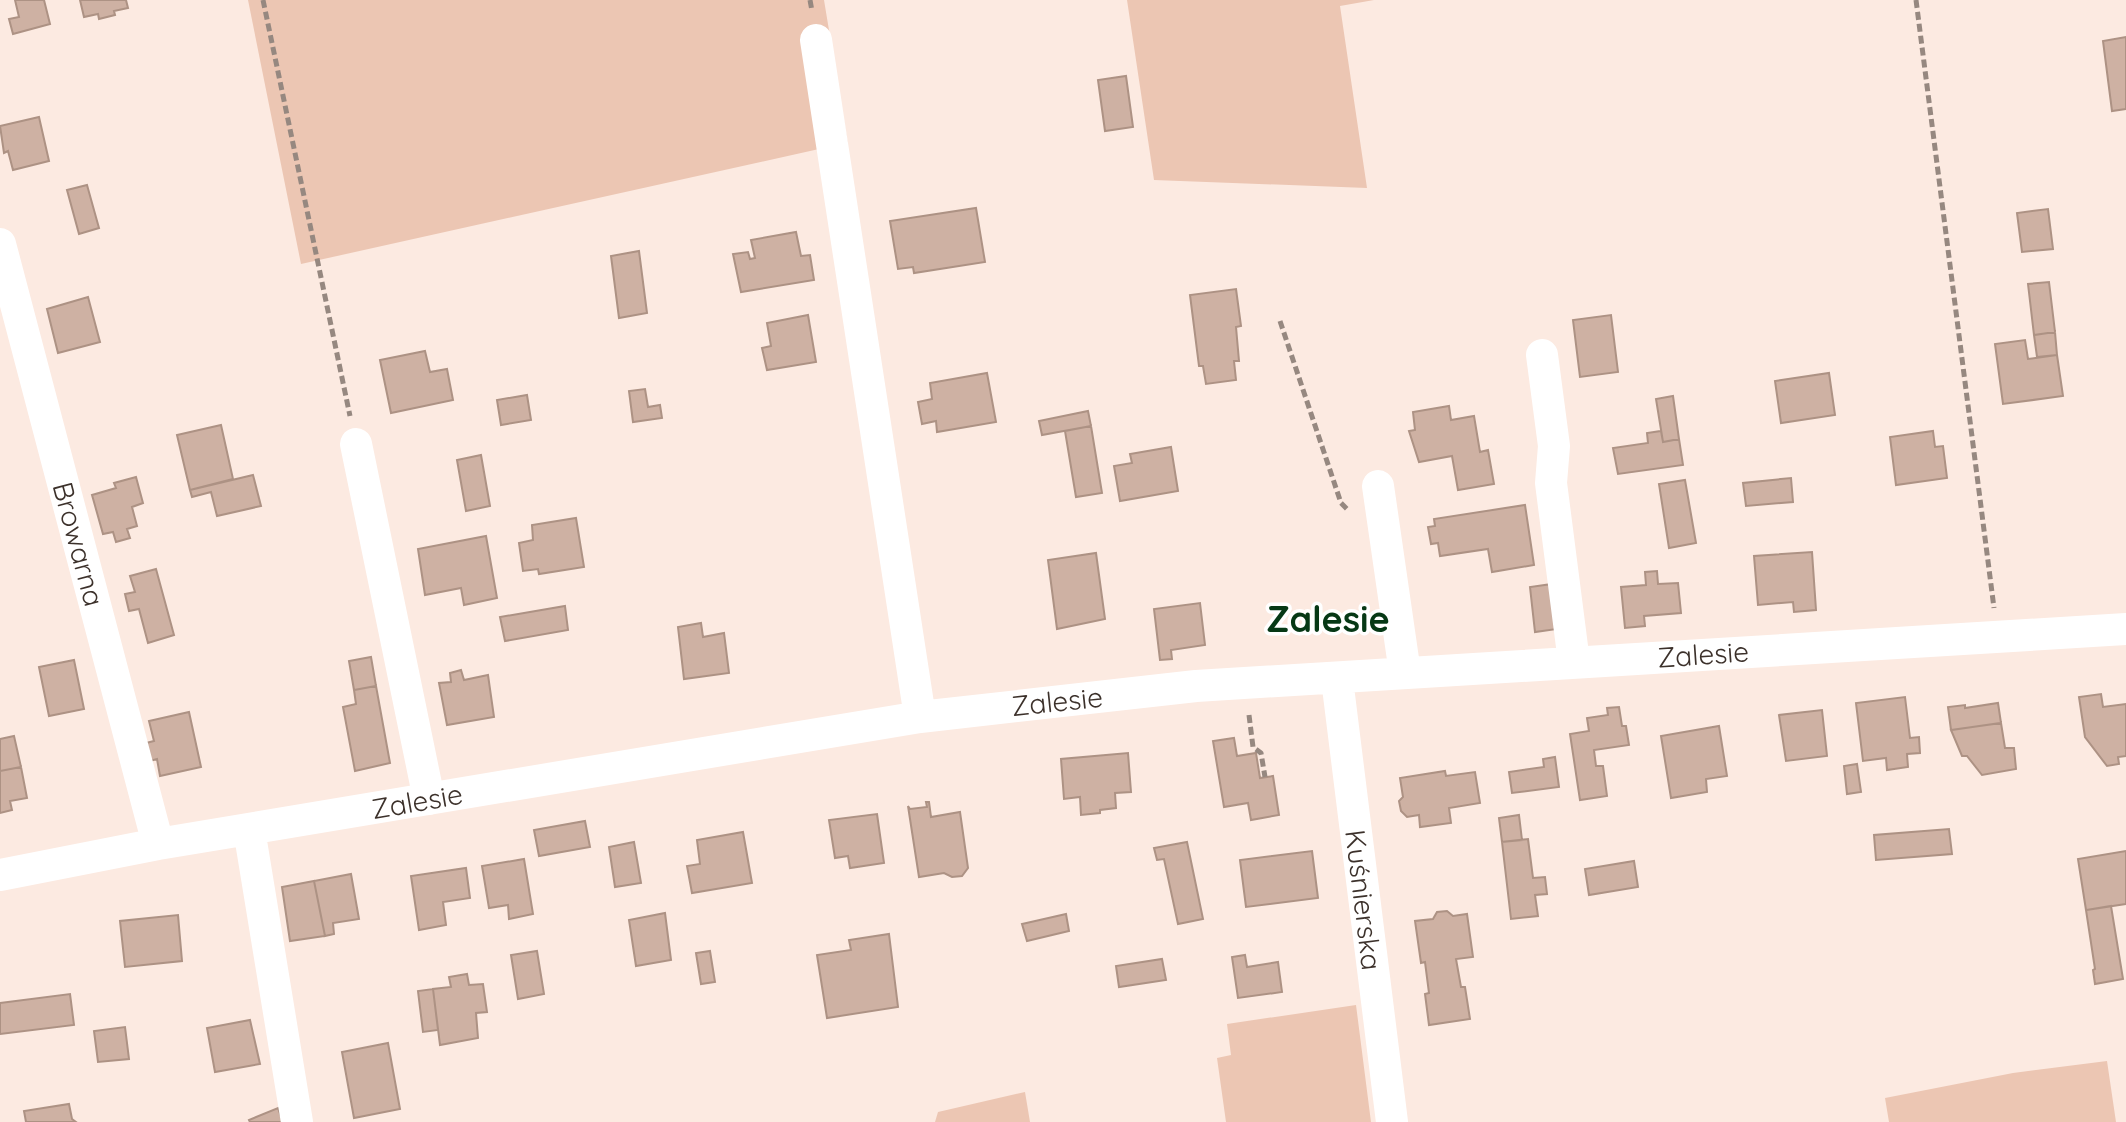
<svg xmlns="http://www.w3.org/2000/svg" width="2126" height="1122" font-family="Quicksand,sans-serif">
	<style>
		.green { fill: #ecc6b3 }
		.building { fill: #ceb1a3; stroke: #ad9284; stroke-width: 2 }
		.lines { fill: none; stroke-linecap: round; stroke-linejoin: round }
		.path { stroke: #968880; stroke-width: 5; stroke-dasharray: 8 4; stroke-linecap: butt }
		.minor { stroke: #fff; stroke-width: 32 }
		.labels { text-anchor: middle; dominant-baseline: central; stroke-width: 7; stroke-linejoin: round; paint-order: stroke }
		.street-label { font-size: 28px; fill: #3c312b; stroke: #fff }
		.district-label { font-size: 36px; font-weight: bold; fill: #063815; stroke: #fff }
	</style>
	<rect width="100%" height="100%" fill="#fceae1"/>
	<path class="green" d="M248 0H824L848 145 819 149 301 264Z
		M1127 0H1374L1340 6 1367 188 1154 180Z
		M1356 1005 1371 1122H1226L1217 1058 1231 1055 1227 1024Z
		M2107 1061 2116 1122H1889L1885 1098 2013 1073Z
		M1025 1092 1030 1122H935L938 1112Z"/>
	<path class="building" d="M15 0H44L50 24 13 34 9 19 19 17Z
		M80 0H126L128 8 114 11 115 15 99 19 98 14 84 17Z
		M2126 37V109L2112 111 2103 41Z
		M1126 76 1133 127 1105 131 1098 80Z
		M39 117 49 161 13 170 8 151 4 153 0 126Z
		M87 185 99 228 79 234 67 190Z
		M976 208 985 262 914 273 913 267 898 269 890 221Z
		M2048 209 2053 249 2022 252 2017 213Z
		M796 232 801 256 810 255 814 280 741 292 733 254 748 252 750 259 755 258 751 240Z
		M639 251 647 313 619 318 611 256Z
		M2049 282 2055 332 2034 335 2028 284Z
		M1236 289 1241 326 1236 327 1239 361H1234L1236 380 1206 384 1203 366H1199L1190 295Z
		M88 297 100 342 58 353 47 309Z
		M808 315 816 362 767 370 762 348 771 346 767 323Z
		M1611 315 1618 372 1580 377 1573 320Z
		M2055 332 2057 355 2037 357 2034 335Z
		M2025 340 2028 359 2057 355 2063 396 2003 404 1995 344Z
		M425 351 430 372 447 369 453 400 391 413 380 360Z
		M987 373 996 422 937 432 936 421 922 424 918 402 932 399 930 383Z
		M1829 373 1835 415 1781 423 1775 381Z
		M645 389 648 407 660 405 662 418 633 422 629 391Z
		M527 395 531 420 501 425 497 400Z
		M1673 396 1679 439 1663 442 1656 399Z
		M1449 406 1451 420 1474 416 1480 452 1488 450 1494 484 1458 490 1452 456 1419 462 1409 431 1415 430 1413 412Z
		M1088 411 1091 426 1042 435 1039 421Z
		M221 425 233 479 190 490 177 435Z
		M1091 426 1102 493 1076 497 1065 431Z
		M1661 431 1663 442 1679 439 1683 465 1618 474 1613 448 1648 443 1647 433Z
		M1933 431 1935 447 1943 446 1947 478 1896 485 1890 437Z
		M1171 447 1178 491 1120 501 1114 466 1132 463 1130 454Z
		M481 455 490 506 466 511 457 460Z
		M253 475 261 506 217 516 211 492 192 497 190 490Z
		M136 477 143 503 132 507 137 526 127 529 130 538 116 542 113 532 103 534 92 495 116 488 114 483Z
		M1791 478 1793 502 1746 506 1743 483Z
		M1685 480 1696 543 1669 548 1659 484Z
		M1525 505 1534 565 1492 572 1488 549 1440 556 1438 543 1431 544 1428 527 1435 526 1434 519Z
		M576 518 584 567 539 574 538 569 523 571 519 543 533 540 532 525Z
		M486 536 497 598 464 605 461 588 425 595 418 549Z
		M1812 552 1816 610 1794 612 1793 602 1758 605 1754 556Z
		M1096 553 1105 619 1057 629 1048 560Z
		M156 569 174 635 148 643 139 609 129 611 125 594 135 592 130 576Z
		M1657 571 1658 584 1678 583 1681 613 1644 616 1645 626 1625 628 1621 587 1646 585 1645 572Z
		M1552 584 1557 629 1535 632 1530 587Z
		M1200 603 1205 645 1171 650 1172 659 1160 660 1154 609Z
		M565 606 568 630 505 641 500 617Z
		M701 623 703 637 724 633 729 673 684 679 678 627Z
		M371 657 376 686 354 690 349 661Z
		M74 660 84 709 49 716 39 667Z
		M461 670 464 680 488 675 494 717 447 725 439 683 451 682 450 673Z
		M376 686 390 763 355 771 343 707 356 704 354 690Z
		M2101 694 2103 707 2126 704V756L2118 757 2119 764 2107 766 2085 737 2079 697Z
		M1905 697 1910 738 1919 737 1920 753 1907 754 1908 767 1887 770 1886 758 1863 761 1856 703Z
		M1998 703 2001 723 1951 730 1948 707 1965 705V708Z
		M1619 707 1622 726H1626L1629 745 1594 750 1596 766H1603L1607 796 1580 800 1570 734 1589 731 1587 718 1608 715 1607 708Z
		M1822 710 1827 756 1786 761 1779 715Z
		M189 712 201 767 160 776 157 759 150 761 146 743 154 741 149 721Z
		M2001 723 2005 748H2014L2016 769 1982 775 1967 756H1962L1951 730Z
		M1719 726 1727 776 1706 779 1707 792 1671 798 1661 736Z
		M14 736 21 767 0 771V739Z
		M1234 738 1237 756 1256 753 1260 778 1273 776 1279 815 1251 820 1248 803 1224 807 1213 741Z
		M1128 753 1131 792 1115 793 1116 808 1100 810V813L1081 815 1080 797 1064 799 1061 759Z
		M1555 757 1559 787 1512 793 1509 772 1544 767 1543 759Z
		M1857 764 1861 792 1847 794 1844 766Z
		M21 767 27 798 10 801 12 810 0 813V771Z
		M1445 771 1446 776 1475 772 1480 803 1449 808 1451 823 1420 827 1419 815 1407 817 1401 811 1399 801 1403 797 1400 778Z
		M926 802H929L931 817 960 812 968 868 962 876 952 877 944 873 919 877 908 806 910 809 927 807Z
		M877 814 884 863 850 868 848 856 835 858 829 820Z
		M1519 815 1522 840 1502 842 1499 818Z
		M585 821 590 847 539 856 534 830Z
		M1949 829 1952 854 1876 860 1874 835Z
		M743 832 752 883 692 893 687 866 700 864 697 840Z
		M1528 839 1533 878 1545 877 1547 894 1535 895 1538 916 1511 919 1502 842Z
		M634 842 641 883 615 887 609 847Z
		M1187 842 1203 919 1178 924 1164 859 1157 860 1154 848Z
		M1312 851 1318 898 1246 907 1240 860Z
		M2126 851V904L2086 910 2078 859Z
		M524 859 533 914 509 919 508 905 489 908 482 866Z
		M1634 861 1638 887 1589 895 1585 869Z
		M466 868 470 898 443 902 446 925 419 930 411 876Z
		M351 874 359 919 333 923 334 934 325 936 314 881Z
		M314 881 325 936 290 941 282 887Z
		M2111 906 2123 979 2095 984 2093 970 2095 969 2086 910Z
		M1447 911 1453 916 1467 914 1473 957 1456 959 1461 987H1465L1470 1019 1429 1025 1425 994 1429 993 1425 962 1421 963 1415 921 1433 919 1437 912Z
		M665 913 671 960 636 966 629 920Z
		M1066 914 1069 931 1027 941 1022 924Z
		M178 915 182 961 125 967 120 921Z
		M889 934 898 1007 827 1018 817 955 851 950 849 940Z
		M537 951 544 994 518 999 511 955Z
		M710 951 715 982 701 984 696 953Z
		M1245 955 1247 967 1278 962 1282 992 1238 998 1232 957Z
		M1162 959 1166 980 1119 987 1116 966Z
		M467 974 469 985 483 984 487 1012 476 1013 478 1038 440 1045 433 989 451 987 449 977Z
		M433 989 438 1030 423 1032 418 991Z
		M70 994 74 1025 0 1034V1003Z
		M250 1020 260 1064 215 1072 207 1028Z
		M125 1027 129 1059 98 1062 94 1031Z
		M388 1043 400 1109 354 1118 342 1052Z
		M69 1104 72 1119 76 1122H26L24 1111Z
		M278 1108 283 1122H250L249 1120Z"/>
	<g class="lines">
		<path class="path" d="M263 0 350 416
			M810 0 812 11
			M1916 0 1994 608
			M1280 321 1341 503 1349 511
			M1249 715 1253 747 1261 753 1265 777"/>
		<path class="minor" d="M816 40 920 717
			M0 244 158 844
			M1542 355 1554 446 1551 483 1574 662
			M356 444 429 799
			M1378 486 1405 673
			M1337 679 1392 1122
			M249 829 297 1122
			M0 875 158 844 920 717 1196 686 2126 629"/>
	</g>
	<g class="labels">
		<g class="street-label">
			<text transform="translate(79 544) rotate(75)">Browarna</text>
			<text transform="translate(1703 654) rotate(-4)">Zalesie</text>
			<text transform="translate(1057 701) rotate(-6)">Zalesie</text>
			<text transform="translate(417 801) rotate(-10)">Zalesie</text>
			<text transform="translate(1364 900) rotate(83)">Kuśnierska</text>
		</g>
		<g class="district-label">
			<text x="1328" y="618">Zalesie</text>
		</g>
	</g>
</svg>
